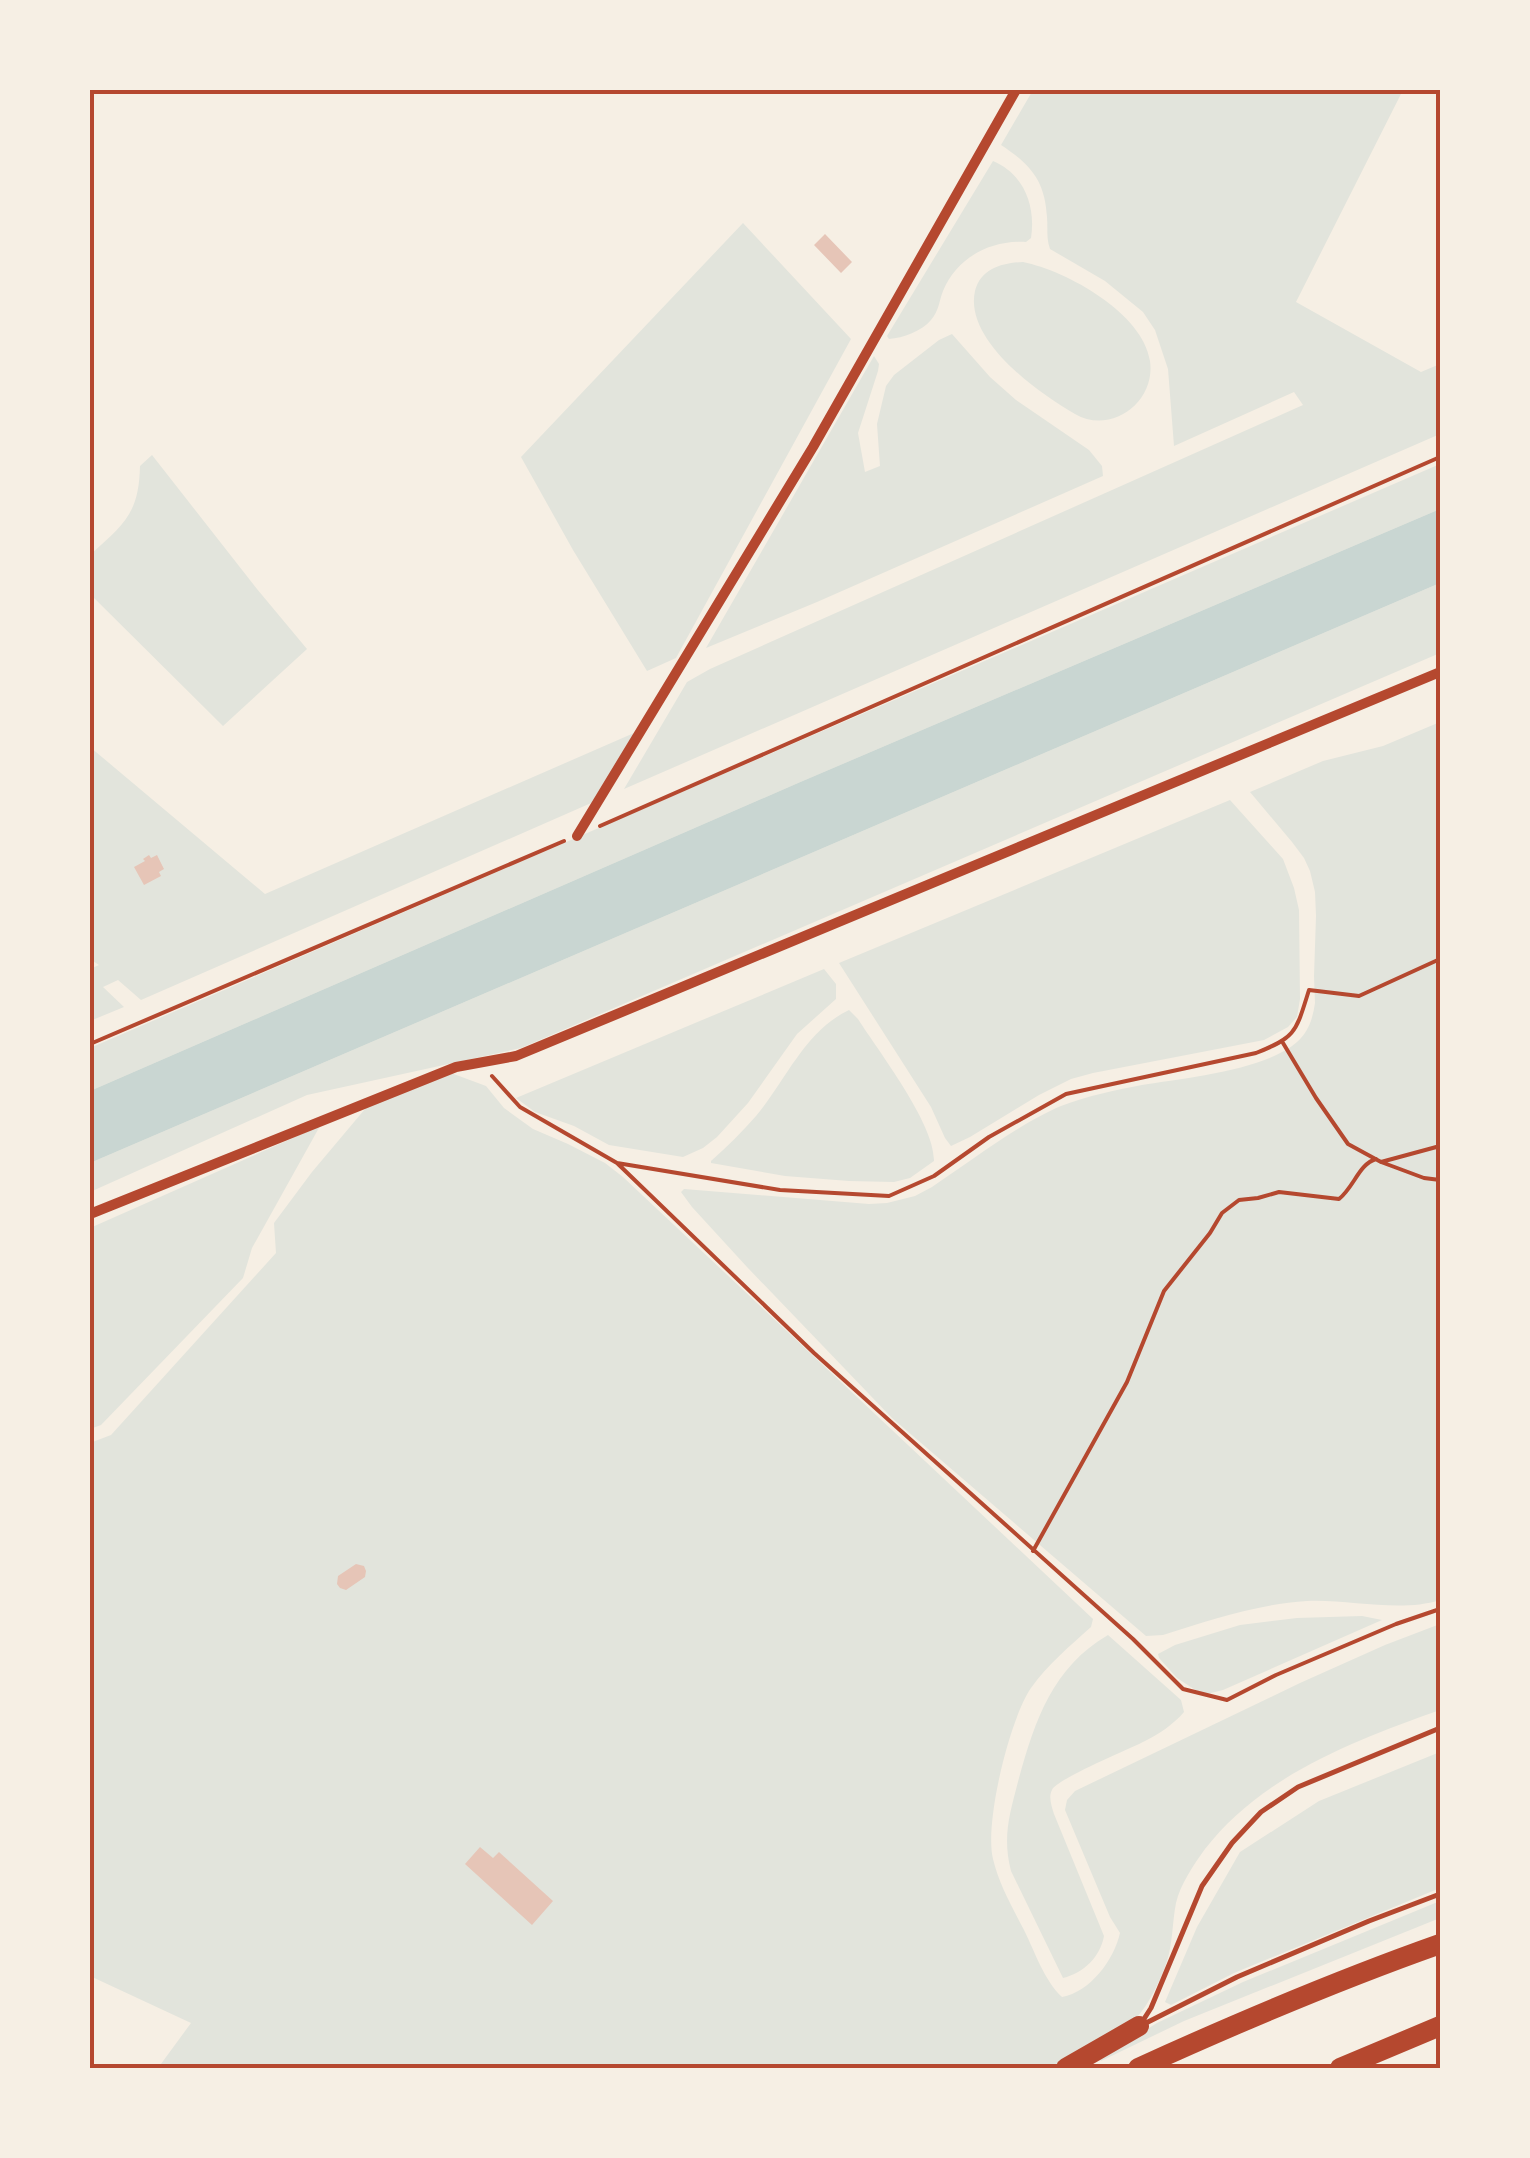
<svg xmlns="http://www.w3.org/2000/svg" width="1530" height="2158" font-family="Cabin,sans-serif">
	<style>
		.green { fill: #e2e4dc }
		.water { fill: #c9d6d2 }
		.building { fill: #e6c5b7 }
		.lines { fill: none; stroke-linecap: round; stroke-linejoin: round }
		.path { stroke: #b5482f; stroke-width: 4 }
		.service { stroke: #b5482f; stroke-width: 5 }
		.minor { stroke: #b5482f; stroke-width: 10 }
		.motorway { stroke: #b5482f; stroke-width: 20 }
		.neatline { fill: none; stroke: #b5482f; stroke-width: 4 }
	</style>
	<rect width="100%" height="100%" fill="#f6efe4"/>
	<path class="green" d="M1033 90H1403L1296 302 1421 372 1440 364V434L624 789 687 682 710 669 1303 405 1294 392 1174 446 1168 369 1155 330 1143 312 1105 281 1050 249C1046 238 1048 228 1047 217 1045 180 1030 164 1001 145Z
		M993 161C1024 174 1036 206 1031 238L1026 242C991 240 957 257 943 291 939 301 939 311 931 320 922 331 903 338 889 339L887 336Z
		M743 223 851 339 676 658 647 671 573 550 521 457Z
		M1023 262C1067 271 1143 313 1150 361 1156 402 1111 435 1075 414 1038 393 964 340 975 291 981 268 1003 263 1023 262Z
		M952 334 990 377 1016 400 1089 450 1102 466 1103 476 817 602 706 648 874 356 879 364 878 371 858 433 865 472 880 466 877 424 886 386 894 375 939 340Z
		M152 455 257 589 307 649 223 726 90 594V555C124 524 139 514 140 466Z
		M1440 464V509L798 783 90 1091V1048Z
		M1440 583V653L521 1048 307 1095 90 1192V1163Z
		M1440 722V1600C1400 1613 1349 1599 1307 1601 1258 1604 1210 1620 1163 1635L1146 1636 892 1418 747 1267 692 1207 681 1192 684 1189 869 1204 887 1203 915 1196 932 1187C970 1162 1020 1123 1061 1106 1087 1096 1115 1090 1142 1085 1185 1078 1272 1070 1301 1038 1310 1028 1313 1016 1315 1003L1314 976 1316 916 1315 892 1310 871 1304 858 1292 842 1250 792 1323 761 1383 746Z
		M634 733 598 800 141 1000 118 980 103 987 124 1007 90 1021V969L99 965 90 959V747L265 894Z
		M1230 800 1283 859 1294 888 1299 910 1300 999 1297 1017 1288 1027 1264 1040 1093 1073 1071 1079 1039 1095 970 1137 951 1146 945 1138 931 1107 839 963Z
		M824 969 836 984V999L797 1034 748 1103 717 1137 703 1148 683 1157 609 1145 574 1126 535 1112 516 1098Z
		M849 1010 858 1019C879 1052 935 1124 934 1161L910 1178 894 1182 849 1181 785 1176 711 1163V1161C727 1147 742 1132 756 1116 786 1080 805 1031 849 1010Z
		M451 1073 486 1086 504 1108 533 1129 568 1144 605 1163 623 1177 1093 1619 1091 1627C1070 1646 1048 1664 1031 1688 1010 1718 984 1823 993 1859 999 1884 1012 1907 1024 1930 1035 1952 1044 1980 1062 1997 1090 1992 1114 1960 1120 1933L1110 1917 1065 1810 1067 1800 1075 1791 1300 1683 1385 1645 1440 1624V1710C1356 1740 1262 1775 1205 1849 1194 1864 1180 1885 1176 1903 1172 1923 1173 1945 1166 1964 1160 1981 1149 2004 1137 2017 1120 2034 1074 2058 1051 2068H158L191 2023 90 1976V1443L111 1435 276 1253 274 1223 312 1172 365 1109 373 1103Z
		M320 1126 252 1248 243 1278 101 1425 90 1429V1228Z
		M1362 1616 1382 1620 1223 1690 1203 1695 1177 1678 1159 1658 1158 1654 1175 1645 1240 1625 1297 1618Z
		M1108 1635 1181 1700 1184 1712C1174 1724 1159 1734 1145 1741 1130 1749 1056 1779 1052 1790 1048 1797 1052 1807 1054 1814L1104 1936C1100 1957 1084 1973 1063 1978L1011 1871C1002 1836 1010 1813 1019 1778 1035 1720 1053 1667 1108 1635Z
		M1440 1752V1888L1234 1973 1171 2005 1165 2002 1197 1927 1240 1852 1319 1801Z
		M1440 1901V1918L1184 2021 1101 2061 1099 2059 1157 2023 1243 1982Z"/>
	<path class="water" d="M1440 509V583L90 1163V1091L798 783Z"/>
	<path class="building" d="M825 234 852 262 841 273 814 245Z
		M149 855 151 858 157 855 164 869 159 872 161 876 144 885 134 867 145 861 143 859Z
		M356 1564 364 1566 366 1571 365 1577 346 1590 340 1588 337 1584 338 1576Z
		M480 1847 493 1858 499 1852 553 1901 532 1925 465 1864Z"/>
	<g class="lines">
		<path class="path" d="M600 826 1440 457
			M1283 1043 1316 1098 1348 1144 1381 1162 1440 1146
			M90 1044 564 841
			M492 1076 520 1107 617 1163 780 1190 889 1196 934 1176 989 1137 1066 1094 1256 1053C1297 1037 1296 1031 1309 990L1359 996 1440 959
			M1381 1162 1424 1178 1440 1180
			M617 1163 814 1353 1133 1639 1183 1689 1227 1700 1276 1675 1396 1624 1440 1609
			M1033 1551 1127 1382 1164 1291 1210 1233 1222 1213 1239 1200 1258 1198 1279 1192 1339 1199C1354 1187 1359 1164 1376 1159"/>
		<path class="service" d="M1142 2022 1151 2008 1202 1886 1232 1843 1261 1812 1298 1787 1440 1728
			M1146 2023 1237 1977 1369 1921 1440 1894"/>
		<path class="minor" d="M577 836 813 447 1016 90
			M90 1214 456 1067 516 1056 1440 672"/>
		<path class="motorway" d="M1066 2068 1139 2026
			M1138 2068C1237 2023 1338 1980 1440 1944
			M1340 2068 1440 2026"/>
	</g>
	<rect width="1530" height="2158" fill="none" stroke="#f6efe4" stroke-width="185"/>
	<rect x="92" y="92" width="1346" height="1974" class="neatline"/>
</svg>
